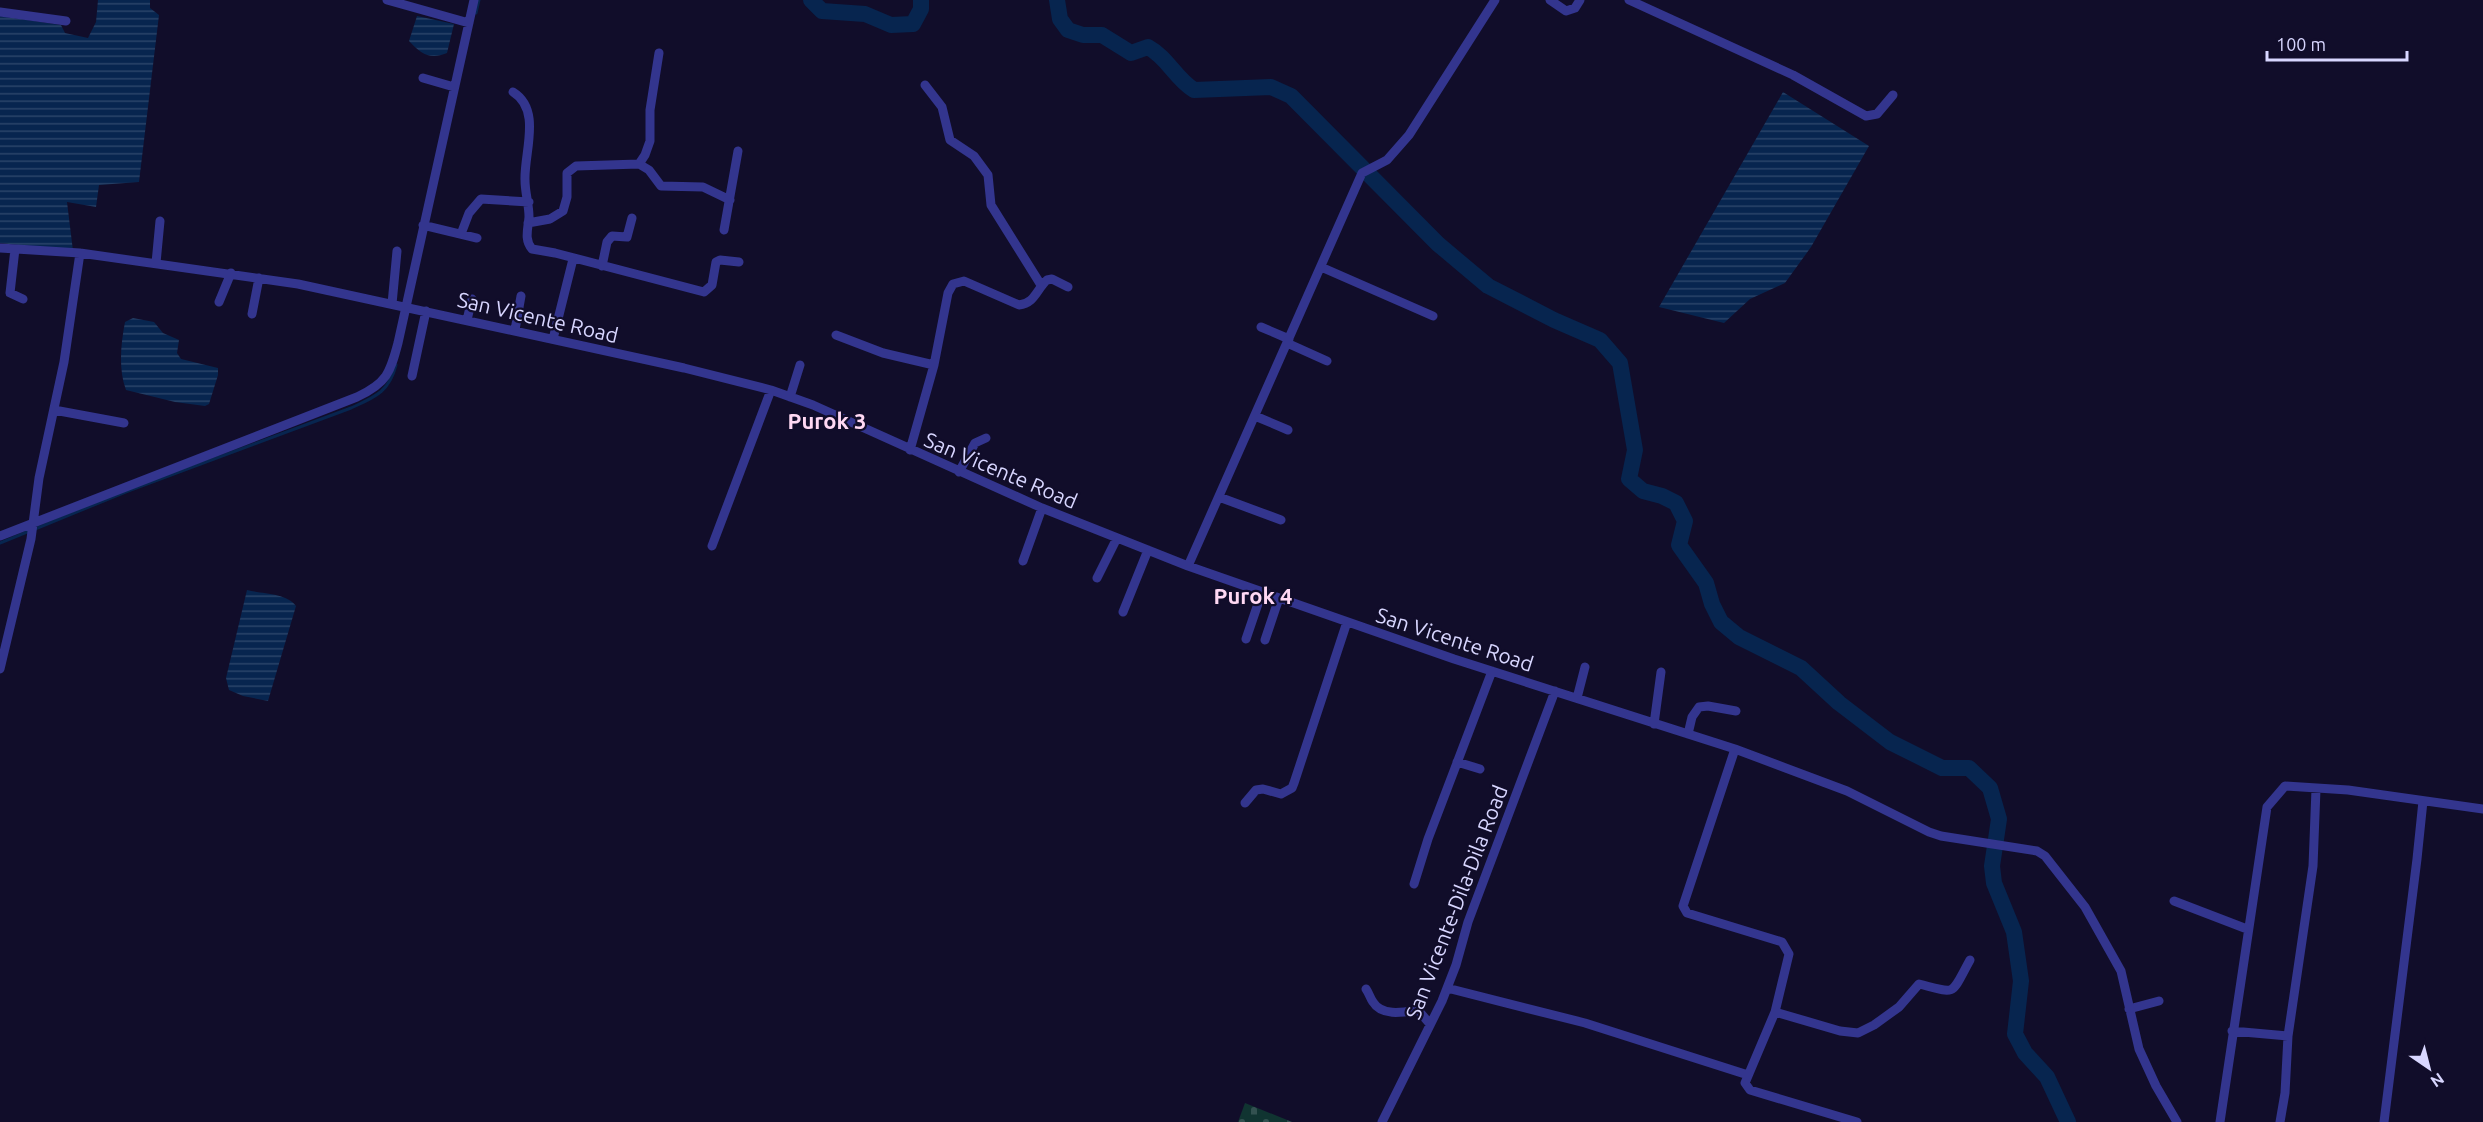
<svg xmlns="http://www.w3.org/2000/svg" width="2483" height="1122" font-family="Ubuntu,sans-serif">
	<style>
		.cemetery { fill: url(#cemetery-stones) }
		.water { fill: url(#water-rules) }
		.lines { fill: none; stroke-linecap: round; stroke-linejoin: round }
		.stream { stroke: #07254f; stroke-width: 3 }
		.river { stroke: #07254f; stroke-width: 16 }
		.minor { stroke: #33358e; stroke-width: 9 }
		.labels { text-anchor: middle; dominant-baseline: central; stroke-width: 4.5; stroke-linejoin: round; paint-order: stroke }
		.street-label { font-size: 21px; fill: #d8d6ff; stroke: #110d2a }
		.neighbourhood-label { font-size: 22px; font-weight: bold; fill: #ffd8f3; stroke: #110d2a }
	</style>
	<defs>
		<pattern id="cemetery-stones" width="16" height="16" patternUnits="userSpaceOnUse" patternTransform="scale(1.5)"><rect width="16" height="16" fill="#103431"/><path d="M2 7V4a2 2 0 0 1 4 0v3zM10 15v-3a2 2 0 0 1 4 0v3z" fill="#325150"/></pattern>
		<pattern id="water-rules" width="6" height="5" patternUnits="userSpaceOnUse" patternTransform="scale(1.5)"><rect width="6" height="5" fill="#07254f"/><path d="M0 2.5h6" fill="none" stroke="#2a4469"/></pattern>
	</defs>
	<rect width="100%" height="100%" fill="#110d2a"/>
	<path class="cemetery" d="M1245 1103 1292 1122H1238Z"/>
	<path class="water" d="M98 0H150V8L159 15 139 182 99 185 96 207 67 202 73 251 0 243V16L61 25 65 33 88 38 96 22Z
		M417 16 454 24 447 53C430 60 421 54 409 41Z
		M1783 92 1869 146 1811 247 1785 283 1750 299 1724 323 1659 307Z
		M133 318 154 322 163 333 179 340 177 353 181 359 218 368V375L209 404 205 406 175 402 126 390C118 369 121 343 125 322Z
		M247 590C262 594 287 593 296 606L268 701 243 696 229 690 226 678Z"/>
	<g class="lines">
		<path class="stream" d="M476 13 479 0
			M35 529 128 491 351 408C375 397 389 392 396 365
			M0 543 27 532"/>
		<path class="river" d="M811 0 822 11 865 14 891 25 913 24 921 9V0
			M1057 0 1060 19 1068 30 1083 35H1102L1131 53 1148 47C1168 58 1175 78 1194 90L1271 87 1291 96 1438 244 1488 286 1554 320 1600 340 1620 363 1635 450 1629 479 1643 491 1662 496 1676 503 1685 521 1679 545 1706 583 1712 604 1721 622 1739 637 1801 668 1839 703 1890 742 1942 768H1969L1990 788 1999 819 1992 866 1994 883 2014 932 2021 981 2015 1034 2025 1053 2047 1077 2068 1122"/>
		<path class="minor" d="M387 0 469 23
			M1550 0 1566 11 1575 8 1580 0
			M1629 0 1793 75 1866 116 1877 114 1893 95
			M0 12 66 21
			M423 78 454 87
			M925 85 942 107 950 140 974 156 988 175 991 205 1041 285
			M513 92C542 110 524 152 525 180 525 193 529 204 529 217 528 229 524 240 532 249L555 253 704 292 712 285 716 262 720 260 739 262
			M639 164 645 155 650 141V110L659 53
			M528 223 550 219 563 211 567 197V173L576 166 639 164 649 170 661 186 703 187 730 200
			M423 225 477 238
			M724 230 738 151
			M461 234 469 213 481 199 529 202
			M0 248 80 253 298 284 684 368 771 390 813 405 1042 508 1188 566 1454 659 1735 749 1847 791 1929 832 1941 836 2037 851 2045 856 2085 907 2121 971 2139 1049 2156 1086 2177 1122
			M15 249 10 293 23 299
			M156 263 160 221
			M602 266 607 242 612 236 627 237 632 218
			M1321 267 1433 316
			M219 302 231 273
			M392 304 397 251
			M252 314 259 278
			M467 320 472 299
			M1261 327 1289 339
			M515 330 521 296
			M836 335 883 353 934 365
			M553 339 573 259
			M1287 343 1327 361
			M412 376 426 311
			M790 397 800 365
			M54 410 124 423
			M1255 416 1288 430
			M910 450 934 365 948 293 953 284 964 281 1019 305C1035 303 1036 290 1047 280L1052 279 1068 287
			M959 472 975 443 986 438
			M1219 497 1281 520
			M0 536 357 397C387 383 390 373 398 343L474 0
			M712 546 771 390
			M1023 561 1042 508
			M1188 566 1362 173 1387 160 1409 135 1495 0
			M1097 578 1117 538
			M1123 612 1148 550
			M1246 639 1262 592
			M1265 640 1279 598
			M0 669 31 539 39 478 64 362 80 253
			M1577 698 1585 667
			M1654 724 1661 672
			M1688 734 1692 717 1699 707 1708 706 1736 711
			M1735 749 1683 906 1687 913 1782 942 1789 954 1775 1012 1745 1083 1750 1090 1857 1122
			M1457 762 1480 769
			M1245 803 1256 790 1263 789 1281 794 1292 788 1294 783 1347 622
			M1414 884 1428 839 1492 671
			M2174 901 2247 929
			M1447 988 1585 1023 1748 1075
			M1366 989C1369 993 1370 998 1373 1002 1382 1017 1405 1012 1418 1010L1430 1024
			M2129 1009 2159 1001
			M1775 1012 1840 1031 1858 1033 1874 1025 1899 1007 1919 984C1958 994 1950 996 1970 960
			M2232 1031 2288 1036
			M1382 1122 1442 1001 1456 965 1468 922 1555 691
			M2220 1122 2267 807 2285 786 2348 790 2483 809
			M2280 1122 2285 1093 2288 1036 2313 866 2316 789
			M2384 1122 2417 859 2423 801"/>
	</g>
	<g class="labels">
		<g class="street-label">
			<text transform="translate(538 317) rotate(13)">San Vicente Road</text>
			<text transform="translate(1001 470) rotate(23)">San Vicente Road</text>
			<text transform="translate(1455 639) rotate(18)">San Vicente Road</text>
			<text transform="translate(1456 902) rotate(-69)">San Vicente-Dila-Dila Road</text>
		</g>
		<g class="neighbourhood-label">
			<text x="827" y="420">Purok 3</text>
			<text x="1253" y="595">Purok 4</text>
		</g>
	</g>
	<g transform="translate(2429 1068) rotate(145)" stroke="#110d2a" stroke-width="4.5" paint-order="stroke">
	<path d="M0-4.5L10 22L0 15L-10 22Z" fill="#d8d6ff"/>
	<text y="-9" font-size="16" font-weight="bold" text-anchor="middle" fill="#d8d6ff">N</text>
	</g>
	<path d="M2267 51v9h140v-9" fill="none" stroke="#d8d6ff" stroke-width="3"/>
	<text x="2276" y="51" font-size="18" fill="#d8d6ff" stroke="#110d2a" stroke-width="4.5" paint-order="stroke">100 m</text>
</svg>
